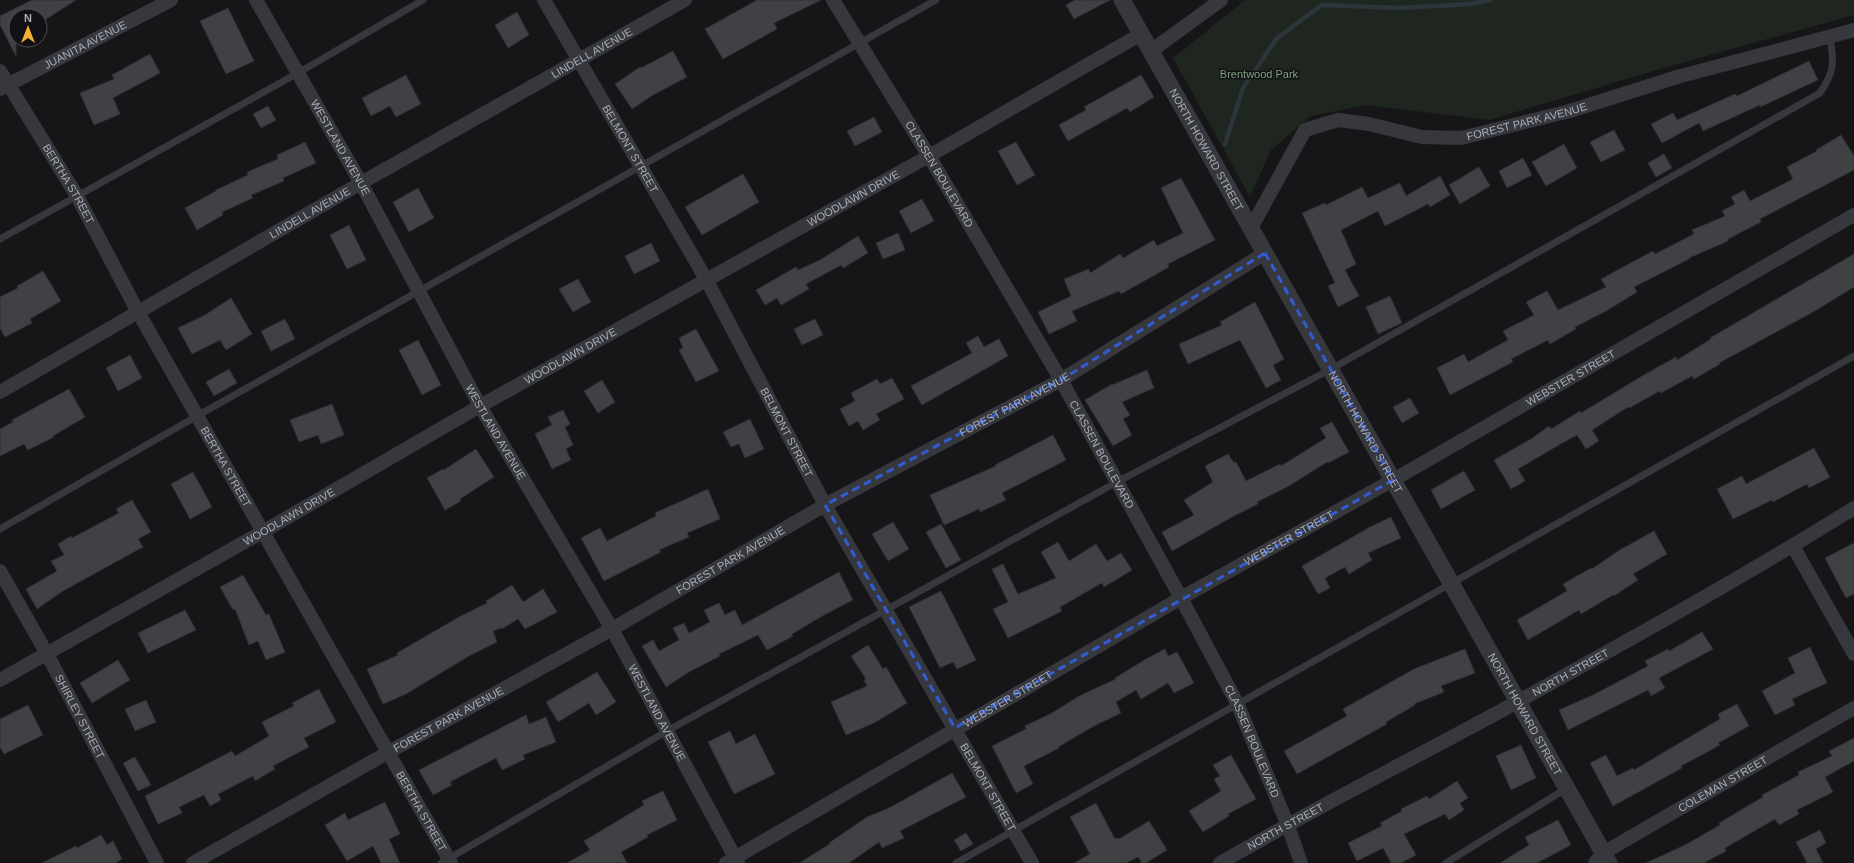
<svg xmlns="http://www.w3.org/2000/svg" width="1854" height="863" font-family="Arial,sans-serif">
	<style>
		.green { fill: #1e261f }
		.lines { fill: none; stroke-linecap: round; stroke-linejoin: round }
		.stream { stroke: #2c353c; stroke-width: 4.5 }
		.building { fill: #404145; stroke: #303034 }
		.service { stroke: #37383d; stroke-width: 7 }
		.minor { stroke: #37383d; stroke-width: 14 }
		.tertiary { stroke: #37383d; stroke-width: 17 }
		.marked { fill: none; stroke: #325cd3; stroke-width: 3; stroke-dasharray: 8 5; stroke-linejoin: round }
		.labels { text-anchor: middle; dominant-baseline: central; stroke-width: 3; stroke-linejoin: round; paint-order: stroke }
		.street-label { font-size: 11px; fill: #a8adb8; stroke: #111113 }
		.park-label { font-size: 11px; fill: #7fa381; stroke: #111113 }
	</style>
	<rect width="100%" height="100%" fill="#161618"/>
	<path class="green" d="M1245 0H1854V15L1660 69 1489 120 1366 105 1311 116 1271 150 1250 197 1173 58Z"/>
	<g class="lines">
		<path class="stream" d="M1225 144 1243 88 1277 38 1322 5 1399 8 1470 4 1491 0"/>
	</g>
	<path class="building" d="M32 0H76L40 23V16H16V56L0 25V16Z
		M757 0H821L774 23 777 29 723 59 705 29Z
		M1075 0H1110L1074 19 1066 5Z
		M228 8 254 61 226 74 200 21Z
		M517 12 529 35 508 48 495 25Z
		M673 51 687 77 653 95 632 109 615 84 640 67 641 68Z
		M150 54 160 73 113 98 120 114 94 125 80 93 114 79 112 75Z
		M1809 61 1818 80 1760 107V105L1703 131 1699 123 1662 143 1651 124 1673 113 1677 120 1735 94 1737 96Z
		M406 75 421 104 396 117 390 106 371 116 362 98Z
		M1141 75 1154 97 1130 112 1127 108 1068 141 1059 125 1086 110 1084 107Z
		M268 106 276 120 261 128 253 114Z
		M874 117 882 132 855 146 847 131Z
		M1614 130 1625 150 1601 162 1590 142Z
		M1841 135 1854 156V170L1760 219 1761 222 1728 239V241L1689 258V259L1634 287 1637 292 1606 311 1575 327 1576 329 1550 344 1548 340 1511 359 1513 362 1450 395 1437 368 1464 354 1468 362 1508 340 1503 331 1534 315 1526 302 1547 291 1558 310 1606 287 1601 279 1653 251 1655 254 1694 234 1692 230 1725 216 1722 211 1735 204 1731 197 1744 190 1750 201 1793 179 1787 167 1817 151 1816 150Z
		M305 142 316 163 283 178 284 181 251 195 253 198 222 212 223 215 197 230 185 208 216 191V190L248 175 247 172 278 159 277 155Z
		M1016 142 1035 175 1017 185 998 151Z
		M1564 144 1577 168 1546 186 1532 162Z
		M1664 154 1672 168 1656 177 1648 163Z
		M1523 158 1532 175 1507 188 1499 171Z
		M1479 167 1490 186 1460 204 1449 185Z
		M743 174 759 202 702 235 685 207Z
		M1440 176 1450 195 1430 207 1428 204 1385 226 1378 211 1341 230 1356 264 1345 270 1359 296 1338 307 1328 286 1335 283 1302 213 1325 203 1326 205 1362 187 1368 198 1400 183 1406 196Z
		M1181 178 1215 240 1168 264 1169 267 1121 294 1119 291 1072 311 1077 321 1049 334 1038 312 1071 296 1064 279 1089 269 1090 273 1120 254 1123 258 1154 240 1157 246 1183 233 1161 188Z
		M418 188 434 218 409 232 393 202Z
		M922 199 934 221 911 233 899 211Z
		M349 225 366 260 347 269 330 235Z
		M898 233 905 250 883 259 876 243Z
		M858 236 868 253 843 268 841 265 806 284 809 289 781 305 777 298 765 305 756 290 796 267 798 270 820 260Z
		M651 243 660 261 634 274 625 256Z
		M1854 254V287L1813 312 1719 363 1720 364 1694 379 1692 376 1661 393 1660 391 1629 408 1628 407 1592 430 1599 441 1586 449 1577 435 1564 442 1518 469 1525 481 1511 489 1494 460 1531 439 1549 426 1551 429 1580 411 1581 413 1642 376 1676 357 1677 360 1711 339 1710 338Z
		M43 271 61 301 30 319 32 323 5 337 0 328V297L18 288 17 286Z
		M578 279 591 302 573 312 559 289Z
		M1390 296 1402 323 1378 334 1366 307Z
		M231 298 252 334 226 350 220 340 192 354 178 328 205 315Z
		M1255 302 1284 359 1273 365 1281 380 1266 388 1240 340 1188 364 1179 344 1222 325 1220 322Z
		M285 319 295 339 271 351 261 331Z
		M815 319 823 335 802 345 794 329Z
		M696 329 719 371 696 382 679 350 683 348 679 338Z
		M978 336 984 347 999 339 1008 356 922 405 911 386 972 353 966 343Z
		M418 340 441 385 422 395 399 350Z
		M130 355 142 378 118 391 106 368Z
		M229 369 237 383 214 396 206 382Z
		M1147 370 1154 388 1122 402 1130 415 1123 419 1132 435 1113 446 1085 400 1112 384V385Z
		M892 378 904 399 876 414 880 420 863 430 858 421 849 426 840 409 855 401 851 393 877 379 880 384Z
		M602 380 615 402 598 413 584 391Z
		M69 389 85 417 53 436 54 437 28 450 24 444 0 456V429L13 422 12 420Z
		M1410 398 1419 413 1402 423 1393 407Z
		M332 404 344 435 321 444 318 435 299 442 290 420Z
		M563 410 570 424 565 427 573 445 566 449 571 460 552 469 535 434 552 425 548 417Z
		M750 419 764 449 745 458 739 444 731 447 723 432Z
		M1332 422 1349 452 1328 463 1327 462 1289 486 1257 502 1258 504 1232 517 1172 551 1162 532 1194 515 1184 500 1213 482 1205 466 1228 454 1234 463 1236 462 1246 481 1280 464 1281 466 1326 438 1320 428Z
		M1053 435 1066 460 1002 493 1006 500 980 512 979 509 944 525 930 495 996 466 995 465Z
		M1814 448 1830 477 1809 488 1807 484 1773 502 1772 500 1733 519 1717 489 1742 476 1746 484Z
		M476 449 494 477 460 499 461 501 445 510 427 478 443 469 444 470Z
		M1464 471 1475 490 1441 509 1431 490Z
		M193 472 212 507 190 519 171 484Z
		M708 489 720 519 687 533 689 537 659 550 661 552 604 581 581 538 600 528 607 541 656 516 655 513Z
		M132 500 151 532 138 539 143 547 63 591 37 609 26 589 57 571 51 561 64 555 58 544 71 536 72 538 119 513 116 509Z
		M1391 517 1401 538 1368 553 1372 560 1349 574 1345 567 1325 578 1330 588 1318 594 1302 566 1370 527Z
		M893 522 909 549 888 561 872 534Z
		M941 524 961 560 946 568 926 532Z
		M1654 531 1667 554 1633 574 1638 580 1614 596 1613 595 1581 614 1579 610 1528 640 1517 620 1567 591 1563 584 1591 568 1592 569 1618 551Z
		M1058 542 1069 561 1096 544 1107 561 1121 553 1132 570 1104 587 1102 583 1060 607 1062 611 1008 638 993 609 1008 602 992 569 1003 564 1018 594 1056 578 1041 552Z
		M1854 543V594L1846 598 1825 558Z
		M839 572 853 600 824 615 792 634 793 636 767 650 758 635 719 654 720 656 689 672 666 687 642 646 653 640 659 651 679 640 673 628 684 623 689 633 710 622 704 610 719 603 725 615 735 610 742 625Z
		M243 575 266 615 269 614 285 652 266 660 258 641 249 645 235 609 233 610 220 587Z
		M512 585 523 602 543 589 557 612 525 629 518 619 502 629 501 628 493 631 497 642 469 656 406 694 383 704 367 669 398 655 397 653 459 617 487 603 486 601Z
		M941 591 976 660 957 669 953 662 940 668 909 607Z
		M185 610 196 630 148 653 138 633Z
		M1702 632 1713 649 1659 678 1665 688 1651 696 1648 690 1568 730 1559 710 1593 695 1648 666 1645 661 1668 649 1669 651Z
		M868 645 883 669 886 667 907 703 874 723 846 735 831 702 867 686 864 680 866 679 851 656Z
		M1810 647 1827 683 1792 699 1795 705 1775 715 1762 691 1795 673 1788 658Z
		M1165 649 1168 656 1177 652 1194 683 1174 693 1168 683 1141 699 1136 690 1116 702 1121 713 1094 726 1058 747 1059 748 1024 766 1033 784 1016 793 992 746 1026 729 1025 726 1052 713 1079 696 1116 679 1115 678 1146 659Z
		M1465 649 1475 673 1441 686 1444 692 1414 704 1415 705 1386 722 1387 724 1297 774 1284 751 1347 716 1343 709 1414 669Z
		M118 660 130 680 92 703 80 683Z
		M597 672 616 702 596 715 589 703 558 722 546 702Z
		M319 689 336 722 304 738 309 747 273 766 275 769 255 781 253 776 218 794 221 800 210 806 204 795 179 807 182 813 158 824 145 796 232 751 235 756 269 736 262 722 294 706 292 703Z
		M146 700 156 722 135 731 125 709Z
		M1737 704 1749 726 1718 743 1720 745 1681 766 1682 768 1613 806 1590 763 1606 755 1617 776 1633 768 1634 770 1720 719 1718 714Z
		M28 705 43 735 4 754 0 747V719Z
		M526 715 529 724 546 717 556 742 523 755 525 759 502 770 496 758 450 782 452 785 433 795 419 770Z
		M730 731 736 744 755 734 775 774 734 794 708 742Z
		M1854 738V761L1825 777 1833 792 1797 810 1799 814 1779 825 1775 819 1725 848 1726 851 1704 863H1646L1685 845 1720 825 1719 823 1763 797 1762 795 1799 775 1798 772 1832 756 1829 751Z
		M1521 745 1536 778 1511 790 1496 756Z
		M1231 755 1256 799 1228 814 1229 816 1203 832 1189 811 1221 791 1214 779 1220 776 1213 765Z
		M135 757 151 785 138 791 123 763Z
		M952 773 966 797 900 831 904 838 882 848 879 842 849 863H799L830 844 829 843 867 817 889 808Z
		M1457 781 1468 798 1460 803 1464 810 1449 820 1445 814 1404 834 1416 855 1401 863H1391L1383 848 1357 861 1348 843 1382 826 1380 823 1402 811 1401 809 1427 796 1429 799Z
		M663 791 677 820 647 835 648 837 621 852 627 863H567L590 850 584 841 644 805 642 801Z
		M385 802 400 834 389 839 400 863H381L373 846 347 861 325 825 345 813 348 820Z
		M1096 803 1115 839 1119 838V839L1149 821 1167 850 1146 863H1142L1138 857 1126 863H1074L1090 854 1070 817Z
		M1558 820 1571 845 1537 863H1500L1529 845 1525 837Z
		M1820 830 1826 843 1816 849 1823 863H1807L1796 842Z
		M966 833 973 844 961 851 954 840Z
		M101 835 107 845 113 841 122 859 115 863H42L76 846 77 848Z"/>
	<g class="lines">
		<path class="service" d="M0 239 298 73 423 0
			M0 529 197 416 936 0
			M441 863 667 731 1117 482 1331 369 1820 93C1835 71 1834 62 1830 37
			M956 863 1854 356
			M1446 863 1567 788"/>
		<g class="minor">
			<path id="s1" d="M256 0 361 183 480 406 612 629 738 863"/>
			<path id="s2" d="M544 0 706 279 825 505 1032 863"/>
			<path id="s3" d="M833 0 929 156 1061 380 1181 598 1237 703 1287 823 1301 863"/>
			<path d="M1151 51 1221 0"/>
			<path id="s4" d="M0 71 77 196 138 312 451 863"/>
			<path id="s5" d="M0 89 171 0"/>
			<path id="s6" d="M1251 228 1305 130 1338 120 1369 124 1422 137 1461 138 1570 111 1677 77 1854 30"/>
			<path id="s7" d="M0 392 361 183 685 0"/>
			<path d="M1793 546 1854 654"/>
			<path id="s8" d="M0 571 47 654 157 863"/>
			<path id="s9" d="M0 680 264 531 480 406 929 156 1141 34"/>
			<path id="s10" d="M193 863 387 753 612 629 825 505 1061 380 1265 253"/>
			<path id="s11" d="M726 863 1181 598 1393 480 1854 215"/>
			<path id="s12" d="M1220 863C1318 806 1419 756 1519 701 1631 639 1745 576 1854 508"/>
			<path id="s13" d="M1595 863 1603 853 1854 708"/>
		</g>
		<path class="tertiary" id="s14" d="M1122 0 1609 863"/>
	</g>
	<path class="marked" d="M1265 253 1393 480 955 728 825 505 1061 380Z"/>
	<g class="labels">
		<g class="street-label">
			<text stroke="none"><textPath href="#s5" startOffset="96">JUANITA AVENUE</textPath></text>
			<text stroke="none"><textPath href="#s7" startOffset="682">LINDELL AVENUE</textPath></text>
			<text stroke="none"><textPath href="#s6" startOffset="339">FOREST PARK AVENUE</textPath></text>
			<text stroke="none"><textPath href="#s1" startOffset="170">WESTLAND AVENUE</textPath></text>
			<text stroke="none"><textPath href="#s2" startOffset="172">BELMONT STREET</textPath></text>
			<text stroke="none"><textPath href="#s14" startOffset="172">NORTH HOWARD STREET</textPath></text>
			<text stroke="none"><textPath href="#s3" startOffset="204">CLASSEN BOULEVARD</textPath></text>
			<text stroke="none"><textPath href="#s4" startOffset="132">BERTHA STREET</textPath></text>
			<text stroke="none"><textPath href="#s9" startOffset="980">WOODLAWN DRIVE</textPath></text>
			<text stroke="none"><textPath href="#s7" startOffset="358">LINDELL AVENUE</textPath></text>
			<text stroke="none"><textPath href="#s9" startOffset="656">WOODLAWN DRIVE</textPath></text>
			<text stroke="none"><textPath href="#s11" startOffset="974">WEBSTER STREET</textPath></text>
			<text stroke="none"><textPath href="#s10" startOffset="941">FOREST PARK AVENUE</textPath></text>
			<text stroke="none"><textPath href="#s14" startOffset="496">NORTH HOWARD STREET</textPath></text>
			<text stroke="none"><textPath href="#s1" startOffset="494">WESTLAND AVENUE</textPath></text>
			<text stroke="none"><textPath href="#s2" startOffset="496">BELMONT STREET</textPath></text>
			<text stroke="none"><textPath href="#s3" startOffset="528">CLASSEN BOULEVARD</textPath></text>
			<text stroke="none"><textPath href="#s4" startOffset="456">BERTHA STREET</textPath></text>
			<text stroke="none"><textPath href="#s9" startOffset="332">WOODLAWN DRIVE</textPath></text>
			<text stroke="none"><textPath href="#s11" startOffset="650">WEBSTER STREET</textPath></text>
			<text stroke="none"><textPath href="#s10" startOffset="617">FOREST PARK AVENUE</textPath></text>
			<text stroke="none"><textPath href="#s12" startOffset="399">NORTH STREET</textPath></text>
			<text stroke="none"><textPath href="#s11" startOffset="326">WEBSTER STREET</textPath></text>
			<text stroke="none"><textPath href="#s1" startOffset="818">WESTLAND AVENUE</textPath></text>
			<text stroke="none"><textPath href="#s14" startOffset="820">NORTH HOWARD STREET</textPath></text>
			<text stroke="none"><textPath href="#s8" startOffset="166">SHIRLEY STREET</textPath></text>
			<text stroke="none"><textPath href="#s10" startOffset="293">FOREST PARK AVENUE</textPath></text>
			<text stroke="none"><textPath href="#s3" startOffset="852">CLASSEN BOULEVARD</textPath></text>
			<text stroke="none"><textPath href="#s13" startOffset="151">COLEMAN STREET</textPath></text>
			<text stroke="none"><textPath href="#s2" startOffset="904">BELMONT STREET</textPath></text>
			<text stroke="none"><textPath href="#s4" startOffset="852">BERTHA STREET</textPath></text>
			<text stroke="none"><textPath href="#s12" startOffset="75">NORTH STREET</textPath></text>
		</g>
		<g class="park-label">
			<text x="1259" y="74">Brentwood Park</text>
		</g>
	</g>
	<g transform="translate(28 28)"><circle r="19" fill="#111113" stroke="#4d4f55"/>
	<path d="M0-3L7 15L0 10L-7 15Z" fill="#f2b134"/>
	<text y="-6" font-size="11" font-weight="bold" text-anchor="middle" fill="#a8adb8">N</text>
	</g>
</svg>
